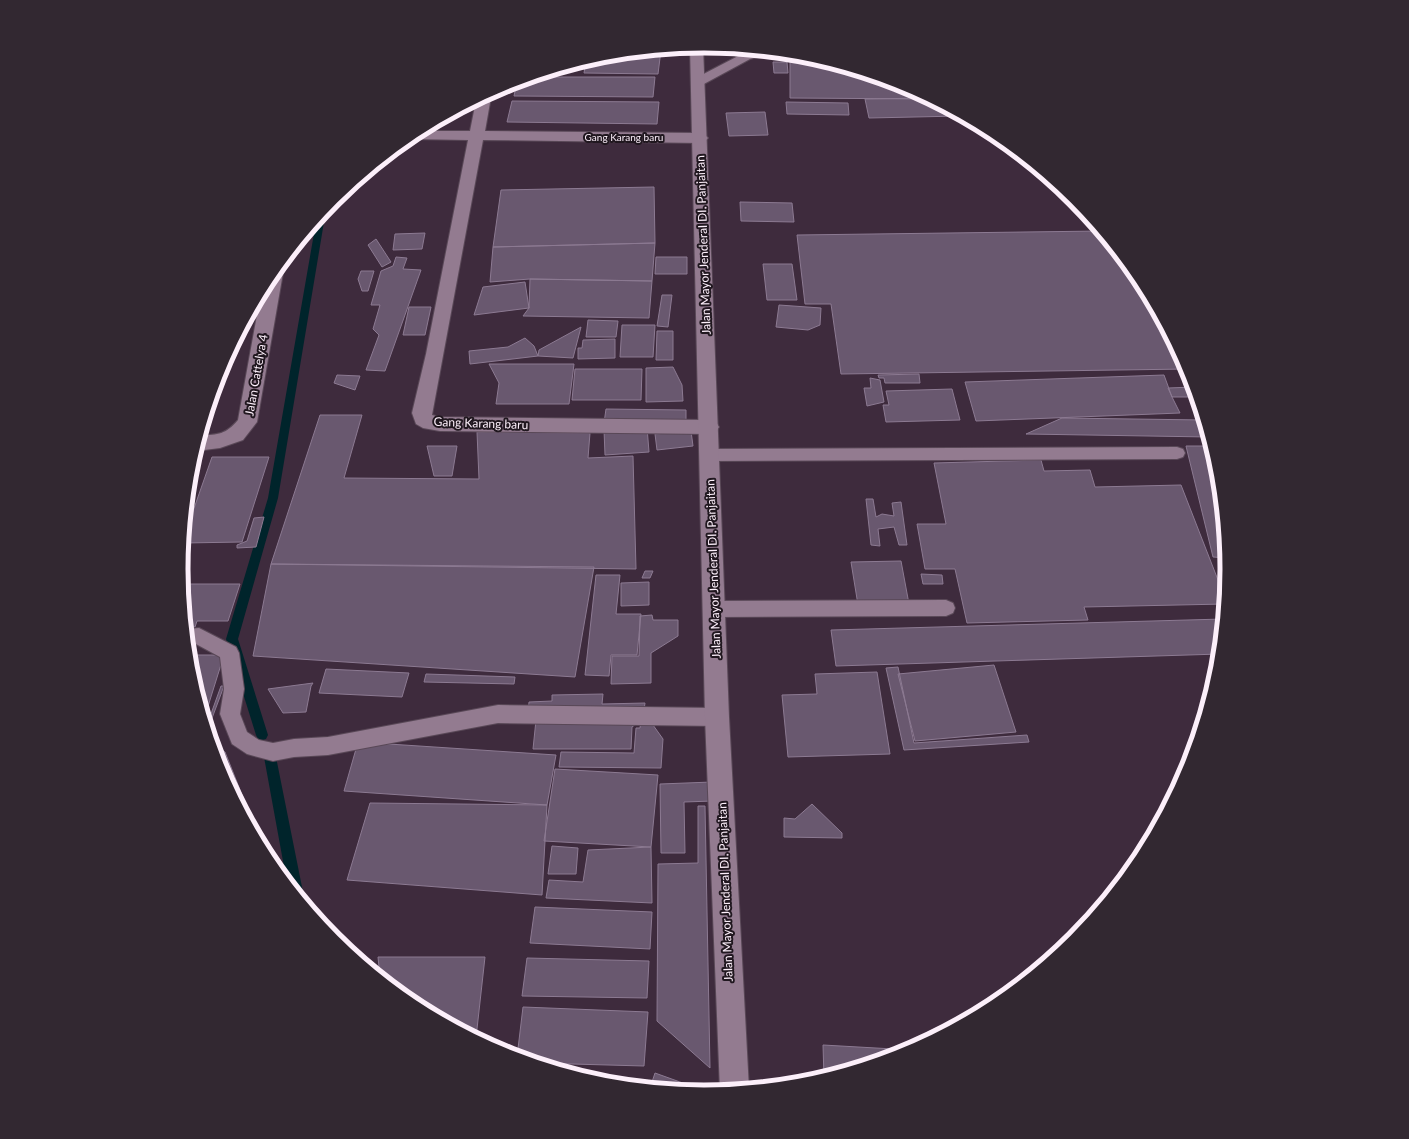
<svg xmlns="http://www.w3.org/2000/svg" width="1409" height="1139" font-family="Lato,sans-serif">
	<style>
		.lines { fill: none; stroke-linecap: round; stroke-linejoin: round }
		.stream { fill: #00242b; fill-rule: evenodd }
		.building { fill: #69586f; stroke: #8c7a92 }
		.service-casing { stroke: #594857; stroke-width: 2 }
		.minor-casing { stroke: #594857; stroke-width: 2 }
		.tertiary-casing { stroke: #594857; stroke-width: 2 }
		.service { fill: #937b90; fill-rule: evenodd }
		.minor { fill: #937b90; fill-rule: evenodd }
		.tertiary { fill: #937b90; fill-rule: evenodd }
		.labels { text-anchor: middle; dominant-baseline: central; stroke-width: 4; stroke-linejoin: round; paint-order: stroke }
		.far-street-label { font-size: 10px; fill: #fceffa; stroke: #20171f }
		.street-label { font-size: 12px; fill: #fceffa; stroke: #20171f }
		.rim { fill: none; stroke: #fceffa; stroke-width: 5 }
	</style>
	<rect width="100%" height="100%" fill="#3e2b3d"/>
	<g class="lines">
		<path class="stream" d="M322 214 325 216 278 498 238 639 268 735 266 739 262 740 258 739 256 735 226 639 268 498 316 222Z
			M270 751 274 753 276 757 303 892 299 897 287 883 264 757 266 753Z"/>
	</g>
	<path class="building" d="M661 50 658 74 584 73 586 61 603 56Z
		M790 60H819L905 86 929 99 790 98Z
		M773 62H787L788 73H774Z
		M534 77H655L653 97 514 96 517 82Z
		M928 98 960 116 869 118 865 99Z
		M512 101 659 102 657 124 507 122Z
		M786 102 848 103 849 115 787 114Z
		M765 112 768 135 729 136 726 113Z
		M654 187 655 243 493 247 501 190Z
		M740 202 792 203 794 222 741 221Z
		M1101 231 1140 279 1188 369 841 374 831 304H805L797 235Z
		M425 233 422 249 393 250 395 234Z
		M376 239 391 262 382 267 368 245Z
		M655 243 652 281 530 279 490 282 493 247Z
		M396 257 407 258 403 269 421 270 385 371 366 370 379 335 373 329 380 305H371L381 271 393 266Z
		M656 257H687V274H655Z
		M763 264H792L797 300H767Z
		M361 271H374L368 291H362L358 279Z
		M530 279 652 281 649 318 523 316 529 308Z
		M525 282 529 308 474 315 483 287Z
		M662 295H672L668 327 657 326Z
		M779 305 821 308 820 325 808 330 776 327Z
		M409 307H431L425 335H403Z
		M588 320 618 321 616 337H586Z
		M622 325H655L653 357H620Z
		M581 327 573 358 538 356 539 350Z
		M657 331H673V360H656Z
		M525 338 534 346 538 356 470 364 469 351 508 347Z
		M615 339V358L578 359V348H582L583 340Z
		M489 364H574L569 404H496L499 383Z
		M673 367 682 385 683 401 646 402V368Z
		M575 369H642L641 400H572Z
		M919 374 920 383H885L884 378H879L878 375Z
		M337 375 360 376 355 390 334 383Z
		M1164 375 1172 397 1180 413 976 421 965 382Z
		M870 378 880 380 884 402 867 406 864 388H871Z
		M1194 387 1202 413H1196L1189 397H1172L1168 388Z
		M952 389 960 420 886 422 883 405H889L886 391Z
		M606 409 686 410V425L604 423Z
		M320 415H362L344 478 479 479 477 432 590 433 588 458 633 456 636 569 271 564Z
		M1062 418 1204 420 1209 437 1026 434Z
		M647 427 649 452 605 455 604 430Z
		M691 431 693 446 657 450 655 434Z
		M427 446H457L452 476H434Z
		M1186 446H1211L1218 468 1227 558 1213 557Z
		M212 457H269L242 542 184 543 185 534Z
		M1041 460 1044 471 1090 470 1095 487 1181 485 1225 598V604L1084 607 1088 620 967 623 955 569H925L917 524H946L934 463Z
		M866 499H873L876 517 882 514 894 516 892 503 901 502 907 545H899L894 527 878 529 880 546 871 545Z
		M264 517 256 547 237 548V545L247 541 254 518Z
		M901 561 909 604 858 605 851 562Z
		M271 564 594 567 575 677 253 656Z
		M645 571H653L650 578H642Z
		M921 574 942 575 943 584H923Z
		M596 575H620L616 614H641L637 655H611L609 676 585 675Z
		M649 582V605L621 606V583Z
		M182 584H240L228 621H197L195 627H187Z
		M652 615 653 620H678V636L651 653V683L611 684 612 656H639L640 616Z
		M1223 619 1220 654 836 666 831 630Z
		M189 655H224L205 716 191 671Z
		M994 665 1016 732 915 741 898 674Z
		M898 667 914 743 1027 735 1029 742 904 750 886 668Z
		M326 669 409 673 402 697 319 693Z
		M877 672 890 754 788 757 782 695 817 694 815 674Z
		M426 674 515 677 514 684 424 682Z
		M313 683 311 686 306 712 283 713 268 689Z
		M221 686H224L208 729 207 725Z
		M603 694 602 704 645 703 644 710 528 713 529 702 552 701V695Z
		M536 720 636 724 632 727 631 749H533Z
		M641 720 653 725 663 739 661 768 559 767 561 752 634 753 636 728H640Z
		M358 742 556 755 547 805 344 791Z
		M213 745 225 752 252 820H248L221 770Z
		M555 769 658 775 651 847 544 841Z
		M712 782 713 801 684 802 685 853H661L660 784Z
		M370 803 547 805 542 895 347 880Z
		M812 804 842 833V838L784 837V818L795 819Z
		M698 806H705L710 1068 657 1021 658 864 698 863Z
		M552 846 578 848 576 874H548Z
		M651 847 652 903 546 898 549 880 583 882 588 850Z
		M535 907 652 912 650 949 530 943Z
		M378 957H485L476 1038 413 1005 380 977Z
		M527 958 649 961 647 998 522 996Z
		M523 1007 648 1012 644 1066 536 1063 517 1057Z
		M489 1045 506 1047 508 1054 504 1053Z
		M823 1045 911 1050 905 1053 824 1078Z
		M655 1073 694 1087 700 1093 650 1088Z"/>
	<g class="lines">
		<defs>
			<path id="service" d="M753 51 768 52 767 54 750 59 702 85H694L692 82 694 79 742 54Z
				M1177 447 1183 449 1185 453 1183 457 1177 459 709 461 703 459 701 455 703 451 709 449Z
				M946 600 953 603 955 608 953 613 946 616 714 617 707 614 705 609 707 604 714 601Z
				M199 628 236 647 239 653 244 689 240 714 247 732 259 740 273 743 294 739 328 737 498 705 717 708 724 711 727 717 724 723 717 726 498 723 328 755 294 757 273 761 247 754 232 744 220 714 224 689 220 657 196 644H188L187 629Z"/>
			<path id="minor" d="M489 94 491 97 485 131 700 133 705 135 708 138 705 141 700 143 483 140 432 415 440 417 709 420 716 422 719 427 716 432 709 434 440 431 423 428 416 424 412 413 426 354 468 140 408 139 421 131H470L476 101Z
				M278 268 280 269 283 273 257 422 243 440 220 448 196 451 200 436C219 434 225 435 238 420L261 293 269 278Z"/>
			<path id="tertiary" d="M703 46 729 717 749 1089 720 1091 705 717 690 47Z"/>
		</defs>
		<use href="#service" class="service-casing"/>
		<use href="#minor" class="minor-casing"/>
		<use href="#tertiary" class="tertiary-casing"/>
		<use href="#service" class="service"/>
		<use href="#minor" class="minor"/>
		<use href="#tertiary" class="tertiary"/>
	</g>
	<g class="labels">
		<g class="far-street-label">
			<text x="624" y="137">Gang Karang baru</text>
		</g>
		<g class="street-label">
			<text transform="translate(703 245) rotate(-92)">Jalan Mayor Jenderal DI. Panjaitan</text>
			<text transform="translate(256 375) rotate(-80)">Jalan Cattelya 4</text>
			<text transform="translate(481 423) rotate(2)">Gang Karang baru</text>
			<text transform="translate(713 569) rotate(-92)">Jalan Mayor Jenderal DI. Panjaitan</text>
			<text transform="translate(725 892) rotate(-92)">Jalan Mayor Jenderal DI. Panjaitan</text>
		</g>
	</g>
	<path d="M0 0H1409V1139H0ZM188 569a516 516 0 1 1 1032 0a516 516 0 1 1-1032 0Z" fill="#322831" fill-rule="evenodd"/>
	<path class="rim" d="M188 569a516 516 0 1 1 1032 0a516 516 0 1 1-1032 0Z"/>
</svg>
